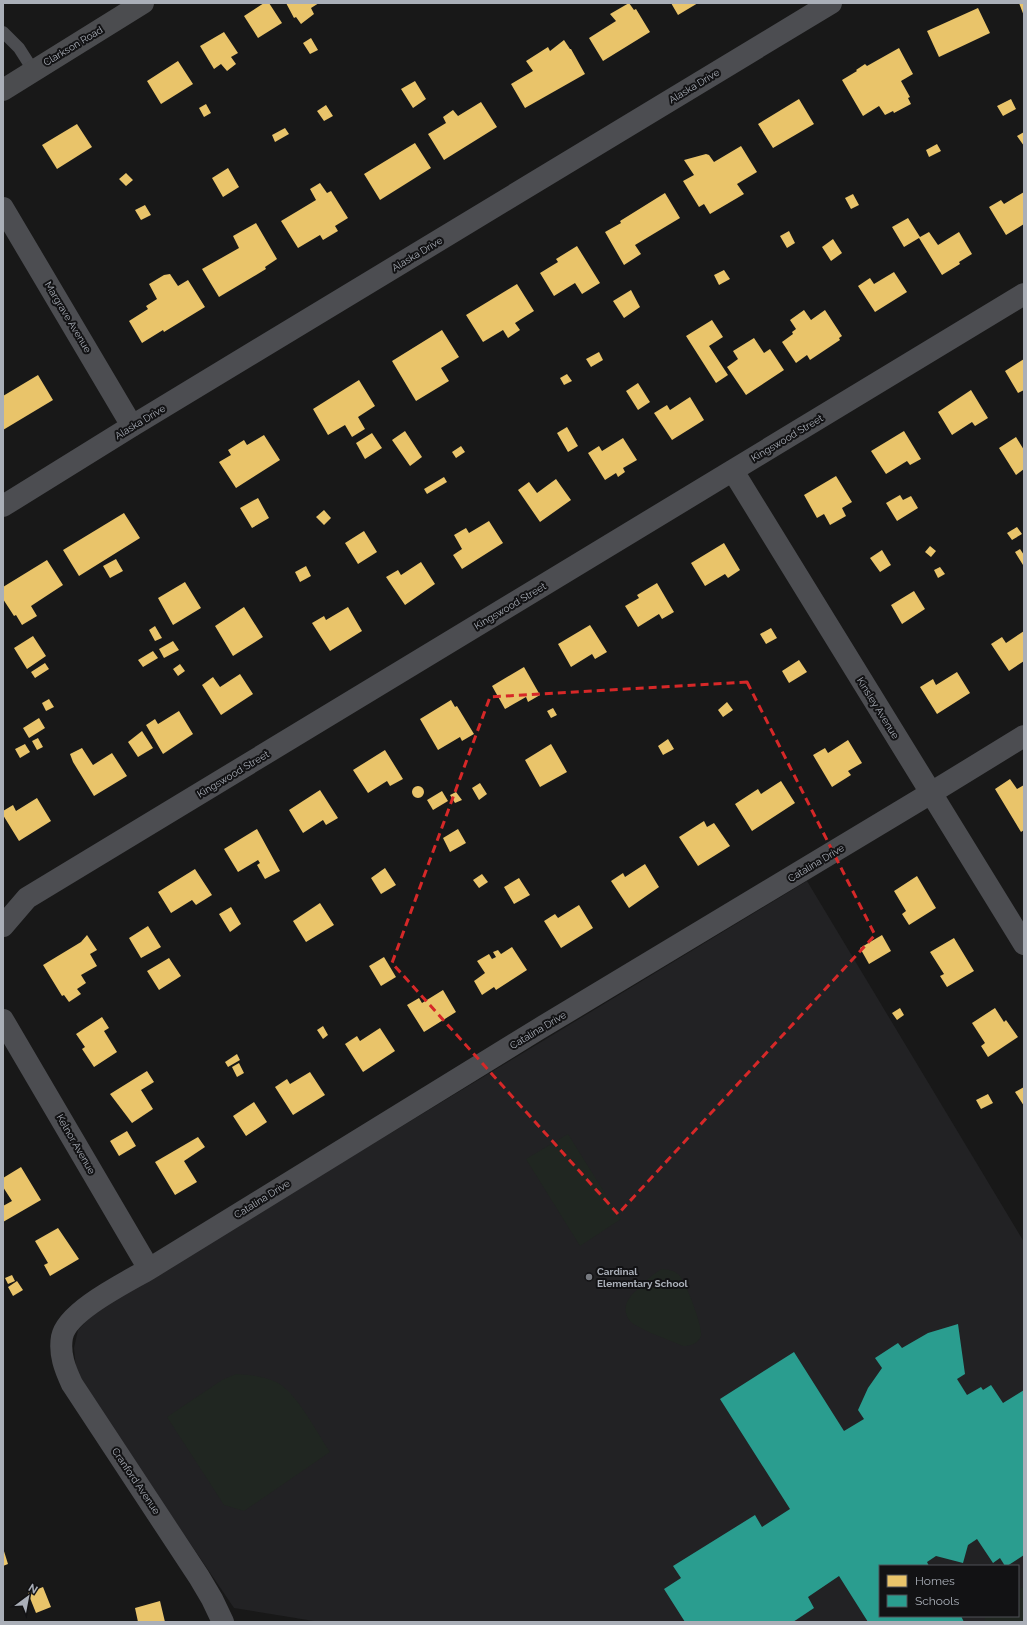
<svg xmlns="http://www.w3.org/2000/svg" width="1027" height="1625" font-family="Raleway,sans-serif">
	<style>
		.built { fill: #222224; fill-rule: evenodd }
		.green { fill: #202621 }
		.homes { fill: #e9c46a }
		.schools { fill: #2a9d8f }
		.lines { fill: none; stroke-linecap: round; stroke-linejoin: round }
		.lane { stroke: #4c4d51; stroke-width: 12 }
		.street { stroke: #4c4d51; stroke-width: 22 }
		.secondary { stroke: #4b4c4f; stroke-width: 22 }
		.marked { fill: none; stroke: #d62828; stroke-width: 3; stroke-dasharray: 8 5; stroke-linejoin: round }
		.poi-dot { fill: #777a80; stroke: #121214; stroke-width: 1.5 }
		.labels { text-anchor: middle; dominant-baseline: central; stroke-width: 4; stroke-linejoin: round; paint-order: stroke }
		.street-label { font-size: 10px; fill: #aaafb8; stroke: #121214 }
		.poi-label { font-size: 10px; font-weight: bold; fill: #aaafb8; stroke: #121214; text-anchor: start }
	</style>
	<rect width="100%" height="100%" fill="#181818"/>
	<path class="built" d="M807 881 1024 1242V1622H320L234 1608 84 1387 76 1369 74 1348 78 1330 95 1312ZM880 1566H1018V1616H880Z"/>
	<path class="green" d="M568 1134 621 1219 580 1246 526 1159Z
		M662 1269C669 1270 674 1270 679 1275 686 1282 703 1327 701 1336 698 1344 690 1346 683 1346 672 1341 637 1329 630 1321 621 1310 627 1298 636 1291 644 1283 652 1274 662 1269Z
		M236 1374C250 1375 263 1376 276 1382 296 1391 317 1433 330 1452L244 1511 224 1505 167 1417 222 1380Z
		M1024 1586V1622H985V1616H1018V1590Z"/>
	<path class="homes" d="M264 3H269L282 23 258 38 244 16Z
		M286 3H319L311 8 314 14 301 24 296 17 294 18Z
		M629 3 634 10 636 9 650 32 603 61 589 38 616 21 610 14Z
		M671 3H698L678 15Z
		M1019 3H1024V16Z
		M978 8 990 33 939 57 927 31Z
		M224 32 238 53 231 57 236 64 227 71 221 64 214 69 200 46Z
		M311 38 318 50 310 54 303 43Z
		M564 40 570 49H571L585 74 525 108 511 84 533 71 526 61 548 47 550 51Z
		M899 48 913 74 901 81 910 97 908 98 911 104 894 113 893 111 885 115 879 106 863 116 842 80 857 71 856 70 865 64 867 66Z
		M178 61 193 84 161 104 147 81Z
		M415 81 426 99 413 108 401 89Z
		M799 99 814 124 773 148 758 124Z
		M1011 99 1016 109 1003 116 997 106Z
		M481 102 497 127 444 160 428 134 446 123 443 117 453 110 458 116Z
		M206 104 211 113 204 117 199 108Z
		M326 105 333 116 324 121 317 111Z
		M77 124 92 147 57 169 42 145Z
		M285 128 289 134 275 142 272 135Z
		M1024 132V146L1017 136Z
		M415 143 431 168 380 200 364 174Z
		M937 144 941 151 929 157 926 150Z
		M741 146 757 172 737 184 744 194 710 214 704 204 699 207 683 181 694 175 684 160 706 154 709 155 714 162Z
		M228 168 239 187 223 197 212 178Z
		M126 173 133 180 126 186 119 179Z
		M320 183 327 193 331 191 348 218 335 226 338 231 323 240 320 235 298 248 281 221 316 200 310 189Z
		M1024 192V224L1006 235 989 207 1001 200 1004 204Z
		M665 193 680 218 635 245 641 254 624 265 605 232 621 223 620 221Z
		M853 194 859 205 851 209 845 198Z
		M145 205 151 215 141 220 135 210Z
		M908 218 920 237 929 232 938 245 959 232 972 254 959 262 960 264 942 275 919 238 904 247 892 227Z
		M256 223 277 259 265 267 266 269 219 297 202 269 239 248 233 236Z
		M789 231 795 243 787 248 780 236Z
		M833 239 842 253 831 261 822 247Z
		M577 246 600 283 582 294 575 283 554 296 540 273 558 262 556 259Z
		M724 270 730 279 719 285 714 275Z
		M894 272 907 292 875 312 858 286 870 278 874 284Z
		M170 274 178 286 188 280 205 307 164 332 163 330 142 343 129 321 148 309 146 306 157 299 149 284 164 275Z
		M517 284 534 311 515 323 520 330 508 338 503 330 483 342 466 315Z
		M631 290 640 307 624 318 613 301Z
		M804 310 811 320 825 310 842 336 839 338 840 340 810 360 807 355 796 363 782 342 793 334 792 332 796 329 790 320Z
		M712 320 723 337 709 346 728 375 716 383 686 336Z
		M442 330 459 357 441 368 449 381 416 401 392 361Z
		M754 338 764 353 770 349 784 370 746 395 727 367 738 359 733 351Z
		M599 352 603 360 591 367 586 359Z
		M1024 359V390L1018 393 1005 371Z
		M567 374 572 381 564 385 560 378Z
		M38 375 53 400 3 430V396Z
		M359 380 375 406 358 417 365 429 352 437 345 425 328 435 313 409Z
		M638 383 650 402 638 410 626 391Z
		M971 390 988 418 975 426 972 422 952 435 938 412Z
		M690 397 704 420 672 440 654 413 667 405 670 410Z
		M567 427 578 446 568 452 557 433Z
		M405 431 422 457 410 466 392 440Z
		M904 431 921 459 910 465 907 461 886 474 871 451Z
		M372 433 382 448 365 459 356 443Z
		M264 435 280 460 236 488 219 462 231 455 228 450 244 440 247 445Z
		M1016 437 1024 450V469L1016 475 999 448Z
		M623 438 637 460 623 468 625 472 618 477 616 473 605 480 588 453 599 446 602 451Z
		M461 446 465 452 456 458 452 452Z
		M836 476 852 502 842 508 846 516 830 525 824 514 817 518 804 495Z
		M444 477 447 482 427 494 424 489Z
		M556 479 571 500 540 522 518 490 529 482 537 493Z
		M900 495 903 500 911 496 918 508 897 521 886 503Z
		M258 498 269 518 252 528 240 508Z
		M324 510 331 518 324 525 316 517Z
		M124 513 140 538 79 576 63 550Z
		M489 521 503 543 462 569 453 555 462 549 454 535 466 528 469 533Z
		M1017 527 1022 534 1012 540 1007 533Z
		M364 531 377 552 358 564 345 543Z
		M724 543 740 570 728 578 725 574 705 586 691 563Z
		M930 546 936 551 931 557 925 552Z
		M1020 549 1024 555 1023 565 1015 552Z
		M882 550 891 565 880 572 870 558Z
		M116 559 123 571 110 578 103 566Z
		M47 560 63 585 31 606 37 616 22 625 16 615 14 616 3 599V587Z
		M421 562 435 584 405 605 386 577 398 570 401 575Z
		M306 566 311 576 300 582 295 572Z
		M940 567 945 574 938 578 934 570Z
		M185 582 201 608 173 625 158 598Z
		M657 583 674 612 662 619 659 614 638 627 625 606 639 598 637 595Z
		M914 591 925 609 902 624 891 605Z
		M244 607 263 637 233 656 215 626Z
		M348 607 362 631 330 651 312 623 324 616 326 620Z
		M590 625 607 652 595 659 592 654 571 667 558 644Z
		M155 626 162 638 155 641 149 630Z
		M771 628 777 638 766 644 760 634Z
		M1024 631V661L1009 671 991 644 1002 637 1006 643Z
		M33 636 46 656 27 669 14 648Z
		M173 641 179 650 164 658 159 649Z
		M153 651 158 658 143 667 138 660Z
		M799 660 807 672 789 683 782 671Z
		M45 663 49 669 35 678 31 672Z
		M180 664 185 671 178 676 173 669Z
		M524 667 540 695 528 702 526 697 505 709 492 686Z
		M957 672 970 693 937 714 920 687 933 679 936 685Z
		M240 674 253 694 221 715 202 685 213 677 220 687Z
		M49 699 54 707 46 711 42 703Z
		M451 700 455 707 457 706 474 734 462 741 460 737 438 750 420 719Z
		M727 702 733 710 723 717 718 710Z
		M553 708 557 715 551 718 547 711Z
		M179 711 193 734 163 754 146 725 155 719 158 724Z
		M39 718 45 728 29 738 23 728Z
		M142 731 153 748 138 757 128 742Z
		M38 738 43 747 37 750 32 741Z
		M668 739 674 749 663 755 658 746Z
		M848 740 862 763 848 771 851 775 832 787 813 755 825 748 828 753Z
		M25 744 30 752 20 758 15 749Z
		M551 744 567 772 540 787 525 760Z
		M82 748 93 765 112 753 127 776 94 796 73 762 70 754Z
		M385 750 403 779 390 786 387 781 368 793 353 770Z
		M1010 779 1017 789 1024 785V830L1021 832 995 789Z
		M781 781 795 803 752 831 735 804 758 789 761 794Z
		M480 783 487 794 479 800 472 788Z
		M412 792a6 6 0 1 1 12 0a6 6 0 1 1-12 0Z
		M320 790 338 818 326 825 323 820 303 833 289 810Z
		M442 791 448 801 433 810 427 800Z
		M456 792 462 800 455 803 450 795Z
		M37 798 51 821 19 841 3 815V811L13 805 16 811Z
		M704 821 707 827 714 823 730 846 698 866 679 837Z
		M257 829 280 871 265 879 257 865 260 863 258 860 238 872 224 849Z
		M458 829 466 843 450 852 443 838Z
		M645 864 659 887 629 908 611 881 623 873 625 877Z
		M385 868 396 885 381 894 371 878Z
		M195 869 212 895 196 905 192 900 171 913 158 892Z
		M482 874 488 882 479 888 473 880Z
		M917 876 936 908 909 925 902 914 906 911 894 891Z
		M519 878 530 895 514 904 504 887Z
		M320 903 334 925 306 942 293 921Z
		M579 905 593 928 561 948 544 921 555 914 558 918Z
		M231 907 241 924 230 932 219 914Z
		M148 926 161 947 141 958 129 938Z
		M87 935 97 950 90 954 97 966 81 975 86 983 77 989 81 994 69 1002 64 995 62 996 43 965 81 942Z
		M882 935 891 951 869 964 860 948Z
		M954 938 974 971 947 987 940 976 944 974 930 952Z
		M512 947 527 970 496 990 494 987 482 995 474 981 485 973 477 961 489 954 492 959 496 957 493 952 498 950 501 954Z
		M384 957 396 977 381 986 369 966Z
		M169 958 181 976 159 990 147 971Z
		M443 990 456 1012 424 1032 407 1005 419 998 422 1003Z
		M900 1008 904 1015 897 1020 892 1013Z
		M995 1008 1004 1022 1006 1020 1018 1037 988 1057 981 1046 985 1043 972 1023Z
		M102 1017 109 1028 104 1031 117 1052 94 1067 82 1049 85 1047 76 1034Z
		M323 1026 328 1035 323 1039 317 1030Z
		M380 1028 395 1051 363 1072 345 1044 357 1036 360 1041Z
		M237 1054 240 1060 228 1067 225 1062Z
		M239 1063 244 1073 237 1077 232 1067Z
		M147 1071 154 1082 141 1090 153 1109 132 1123 110 1094Z
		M310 1072 325 1095 293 1115 275 1087 287 1079 290 1084Z
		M1024 1087V1106L1015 1092Z
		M988 1094 993 1103 981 1109 976 1100Z
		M254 1102 267 1122 246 1136 233 1116Z
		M127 1131 136 1146 119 1156 110 1141Z
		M198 1137 205 1147 184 1161 197 1182 175 1195 155 1162Z
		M21 1167 41 1200 3 1222V1206L12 1201 3 1187V1178Z
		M58 1228 79 1259 50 1276 44 1265 48 1263 35 1241Z
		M12 1275 15 1281 8 1284 5 1278Z
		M17 1281 23 1290 13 1296 8 1287Z
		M3 1548 8 1564 3 1566Z
		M43 1587 51 1607 36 1613 28 1593Z
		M160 1601 165 1622H138L135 1608Z"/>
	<path class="schools" d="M958 1324 965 1374 957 1379 967 1395 981 1387 983 1390 991 1385 1003 1403 1024 1390V1555L1007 1566H1005L1000 1558 993 1563 977 1539 968 1545 963 1563 936 1556 927 1562 929 1566H880V1616H961L964 1622H868L839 1576 808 1597 814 1608 793 1622H685L664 1589 681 1578 673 1566 755 1515 762 1527 790 1509 720 1399 794 1352 844 1431 864 1419 858 1410 868 1388 882 1368 875 1358 898 1343 902 1348 928 1333Z"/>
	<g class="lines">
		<path class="lane" d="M3 32 19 48 33 70"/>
		<path class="street" d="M3 208 132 426
			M733 471 1024 944
			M3 506 132 426 831 3
			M3 926 27 898 1024 294
			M3 1020 149 1269
			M223 1622 212 1599 199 1577 72 1384C65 1369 59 1354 62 1337 67 1311 127 1282 149 1269L537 1030 931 793 1024 736"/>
		<path class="secondary" d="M3 90 143 3"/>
	</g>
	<path class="marked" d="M747 682 875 935 618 1214 392 963 490 697Z"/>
	<circle class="poi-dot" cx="589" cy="1277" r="4"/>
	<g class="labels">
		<g class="street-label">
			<text transform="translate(73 46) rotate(-31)">Clarkson Road</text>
			<text transform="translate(694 86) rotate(-31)">Alaska Drive</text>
			<text transform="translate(417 254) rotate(-31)">Alaska Drive</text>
			<text transform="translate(68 317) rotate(59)">Margrave Avenue</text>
			<text transform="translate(140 422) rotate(-31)">Alaska Drive</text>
			<text transform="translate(787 438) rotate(-31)">Kingswood Street</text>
			<text transform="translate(510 606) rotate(-31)">Kingswood Street</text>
			<text transform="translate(878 708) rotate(58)">Kinsley Avenue</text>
			<text transform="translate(233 774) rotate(-31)">Kingswood Street</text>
			<text transform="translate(816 863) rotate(-31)">Catalina Drive</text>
			<text transform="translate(538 1030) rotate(-31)">Catalina Drive</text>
			<text transform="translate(76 1144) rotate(60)">Kelnor Avenue</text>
			<text transform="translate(262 1199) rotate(-32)">Catalina Drive</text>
			<text transform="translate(136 1481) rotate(56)">Cranford Avenue</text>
		</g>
		<g class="poi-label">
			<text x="597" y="1271">Cardinal<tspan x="597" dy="12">Elementary School</tspan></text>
		</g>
	</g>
	<rect width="1027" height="1625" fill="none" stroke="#aaafb8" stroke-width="8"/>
	<rect x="879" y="1565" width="140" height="52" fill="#121214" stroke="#4f5156"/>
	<rect x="887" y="1575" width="20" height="12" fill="#e9c46a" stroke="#4f5156"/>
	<text x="915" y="1585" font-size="12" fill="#aaafb8">Homes</text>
	<rect x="887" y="1595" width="20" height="12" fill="#2a9d8f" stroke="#4f5156"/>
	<text x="915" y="1605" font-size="12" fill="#aaafb8">Schools</text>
	<g transform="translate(28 1597) rotate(32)" stroke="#121214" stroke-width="3" paint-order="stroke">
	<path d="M0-3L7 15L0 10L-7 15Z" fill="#aaafb8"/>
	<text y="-6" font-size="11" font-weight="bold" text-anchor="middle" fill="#aaafb8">N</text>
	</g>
</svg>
